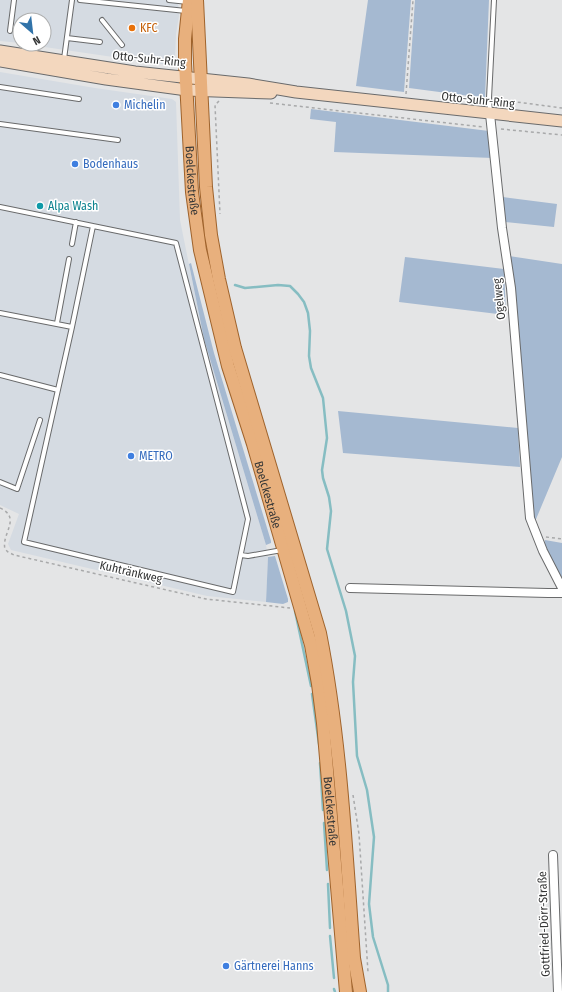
<svg xmlns="http://www.w3.org/2000/svg" width="562" height="992" font-family="'Fira Sans Condensed',sans-serif">
	<style>
		.built { fill: #d5dbe2 }
		.green { fill: #a5b9d1 }
		.lines { fill: none; stroke-linecap: round; stroke-linejoin: round }
		.stream { stroke: #86bdc2; stroke-width: 2.5 }
		.lane-casing { stroke: #696a6b; stroke-width: 6 }
		.street-casing { stroke: #696a6b; stroke-width: 10 }
		.secondary-casing { stroke: #696a6b; stroke-width: 13 }
		.primary-casing { stroke: #9f632c; stroke-width: 14 }
		.path { stroke: #a8a9aa; stroke-width: 1.5; stroke-dasharray: 3 3; stroke-linecap: butt }
		.lane { stroke: #fff; stroke-width: 4 }
		.street { stroke: #fff; stroke-width: 8 }
		.secondary { stroke: #f3d7be; stroke-width: 11 }
		.primary { stroke: #e8b07d; stroke-width: 12 }
		.food-dot { fill: #e8710a; stroke: #fff; stroke-width: 1.5 }
		.shop-dot { fill: #3f7fe0; stroke: #fff; stroke-width: 1.5 }
		.culture-dot { fill: #0f9aa8; stroke: #fff; stroke-width: 1.5 }
		.labels { text-anchor: middle; dominant-baseline: central; stroke-width: 3; stroke-linejoin: round; paint-order: stroke }
		.food-label { font-size: 12px; fill: #c56008; stroke: #fff; text-anchor: start }
		.street-label { font-size: 12px; fill: #353636; stroke: #fff }
		.shop-label { font-size: 12px; fill: #366cbe; stroke: #fff; text-anchor: start }
		.culture-label { font-size: 12px; fill: #0d838f; stroke: #fff; text-anchor: start }
	</style>
	<rect width="100%" height="100%" fill="#e4e5e6"/>
	<path class="built" d="M0 0H178L179 16 176 34 175 58 173 63 168 65 24 44H44V20H20V43L0 41Z
		M0 72 95 88 172 99 176 102 180 220 204 339 266 545 268 557 266 602 207 596 11 550 8 544 19 514 0 505Z"/>
	<path class="green" d="M368 0H411L404 92 356 86Z
		M415 0H489L485 98 409 88Z
		M311 109 489 131 493 158 334 152 336 122 310 119Z
		M503 197 557 204 554 227 505 222Z
		M509 256 562 264V457L534 524 527 434Z
		M405 257 504 269 506 315 399 302Z
		M191 263 214 353 271 541V543L266 545 204 339 189 264Z
		M338 411 518 428 520 467 343 453Z
		M545 540 562 543V580L544 544Z
		M275 556 288 599V602L283 604 266 602 268 557Z"/>
	<g class="lines">
		<path class="stream" d="M235 285 245 288 278 285 290 286 298 294 304 302 308 313 310 331 309 356 311 368 323 398 327 438 322 470 323 478 329 497 331 511 327 549 346 611 355 656 353 682 357 756 367 790 374 837 369 904 373 937 388 985V992
			M295 611 311 686
			M312 694 319 744
			M320 763 323 810
			M324 823 327 870
			M328 884 330 928
			M330 936 334 978
			M334 989 335 992"/>
		<defs>
			<path id="lane" d="M80 0 186 11
				M169 0 188 2
				M102 20 122 45
				M10 31 14 0
				M67 38 100 42
				M64 59 72 0
				M0 87 79 99
				M490 112 489 98 494 0
				M0 124 118 140
				M0 207 176 243 248 519 233 592 24 542 72 327 93 226
				M72 244 76 222
				M0 313 72 327
				M57 323 69 259
				M0 375 58 390
				M0 482 17 489 40 420
				M241 555 248 556 282 550"/>
			<path id="street" d="M490 114 502 228 511 288 530 518 543 551 562 588
				M350 588 548 593H562
				M553 855 558 992"/>
			<path id="secondary" d="M0 51 135 72 248 84 296 92 562 121
				M0 61 106 79 187 90 271 93"/>
			<g id="primary">
				<path id="s1" d="M189 0 185 39V63L192 192 200 250 228 366 253 444 311 645 318 684 323 723 346 992"/>
				<path d="M197 0 206 187 211 235 219 279 235 348 320 633C341 740 346 849 354 958L360 992"/>
			</g>
		</defs>
		<use href="#lane" class="lane-casing"/>
		<use href="#street" class="street-casing"/>
		<use href="#secondary" class="secondary-casing"/>
		<use href="#primary" class="primary-casing"/>
		<path class="path" d="M406 94 413 0
			M494 99 562 108
			M219 101 215 105 220 214
			M270 103 483 127
			M501 129 562 135
			M0 508C22 518 1 534 5 549L8 552 14 555 206 599 290 608
			M546 537 562 539
			M353 795 359 834 368 972"/>
		<use href="#lane" class="lane"/>
		<use href="#street" class="street"/>
		<use href="#secondary" class="secondary"/>
		<use href="#primary" class="primary"/>
	</g>
	<circle class="food-dot" cx="132" cy="28" r="4"/>
	<g class="shop-dot">
		<circle cx="116" cy="105" r="4"/>
		<circle cx="75" cy="164" r="4"/>
		<circle cx="131" cy="456" r="4"/>
		<circle cx="226" cy="966" r="4"/>
	</g>
	<circle class="culture-dot" cx="40" cy="206" r="4"/>
	<g class="labels">
		<g class="food-label">
			<text x="140" y="28">KFC</text>
		</g>
		<g class="street-label">
			<text transform="translate(149 59) rotate(6)">Otto-Suhr-Ring</text>
			<text transform="translate(478 100) rotate(6)">Otto-Suhr-Ring</text>
			<text stroke="none"><textPath href="#s1" startOffset="181">Boelckestraße</textPath></text>
			<text transform="translate(499 299) rotate(-96)">Ogelweg</text>
			<text stroke="none"><textPath href="#s1" startOffset="505">Boelckestraße</textPath></text>
			<text transform="translate(131 572) rotate(13)">Kuhtränkweg</text>
			<text stroke="none"><textPath href="#s1" startOffset="829">Boelckestraße</textPath></text>
			<text transform="translate(544 924) rotate(-92)">Gottfried-Dörr-Straße</text>
		</g>
		<g class="shop-label">
			<text x="124" y="105">Michelin</text>
			<text x="83" y="164">Bodenhaus</text>
			<text x="139" y="456">METRO</text>
			<text x="234" y="966">Gärtnerei Hanns</text>
		</g>
		<g class="culture-label">
			<text x="48" y="206">Alpa Wash</text>
		</g>
	</g>
	<g transform="translate(32 32) rotate(152)"><circle r="19" fill="#ffffff" stroke="#aeafaf"/>
	<path d="M0-3L7 15L0 10L-7 15Z" fill="#3173a9"/>
	<text y="-6" font-size="11" font-weight="bold" text-anchor="middle" fill="#353636">N</text>
	</g>
</svg>
